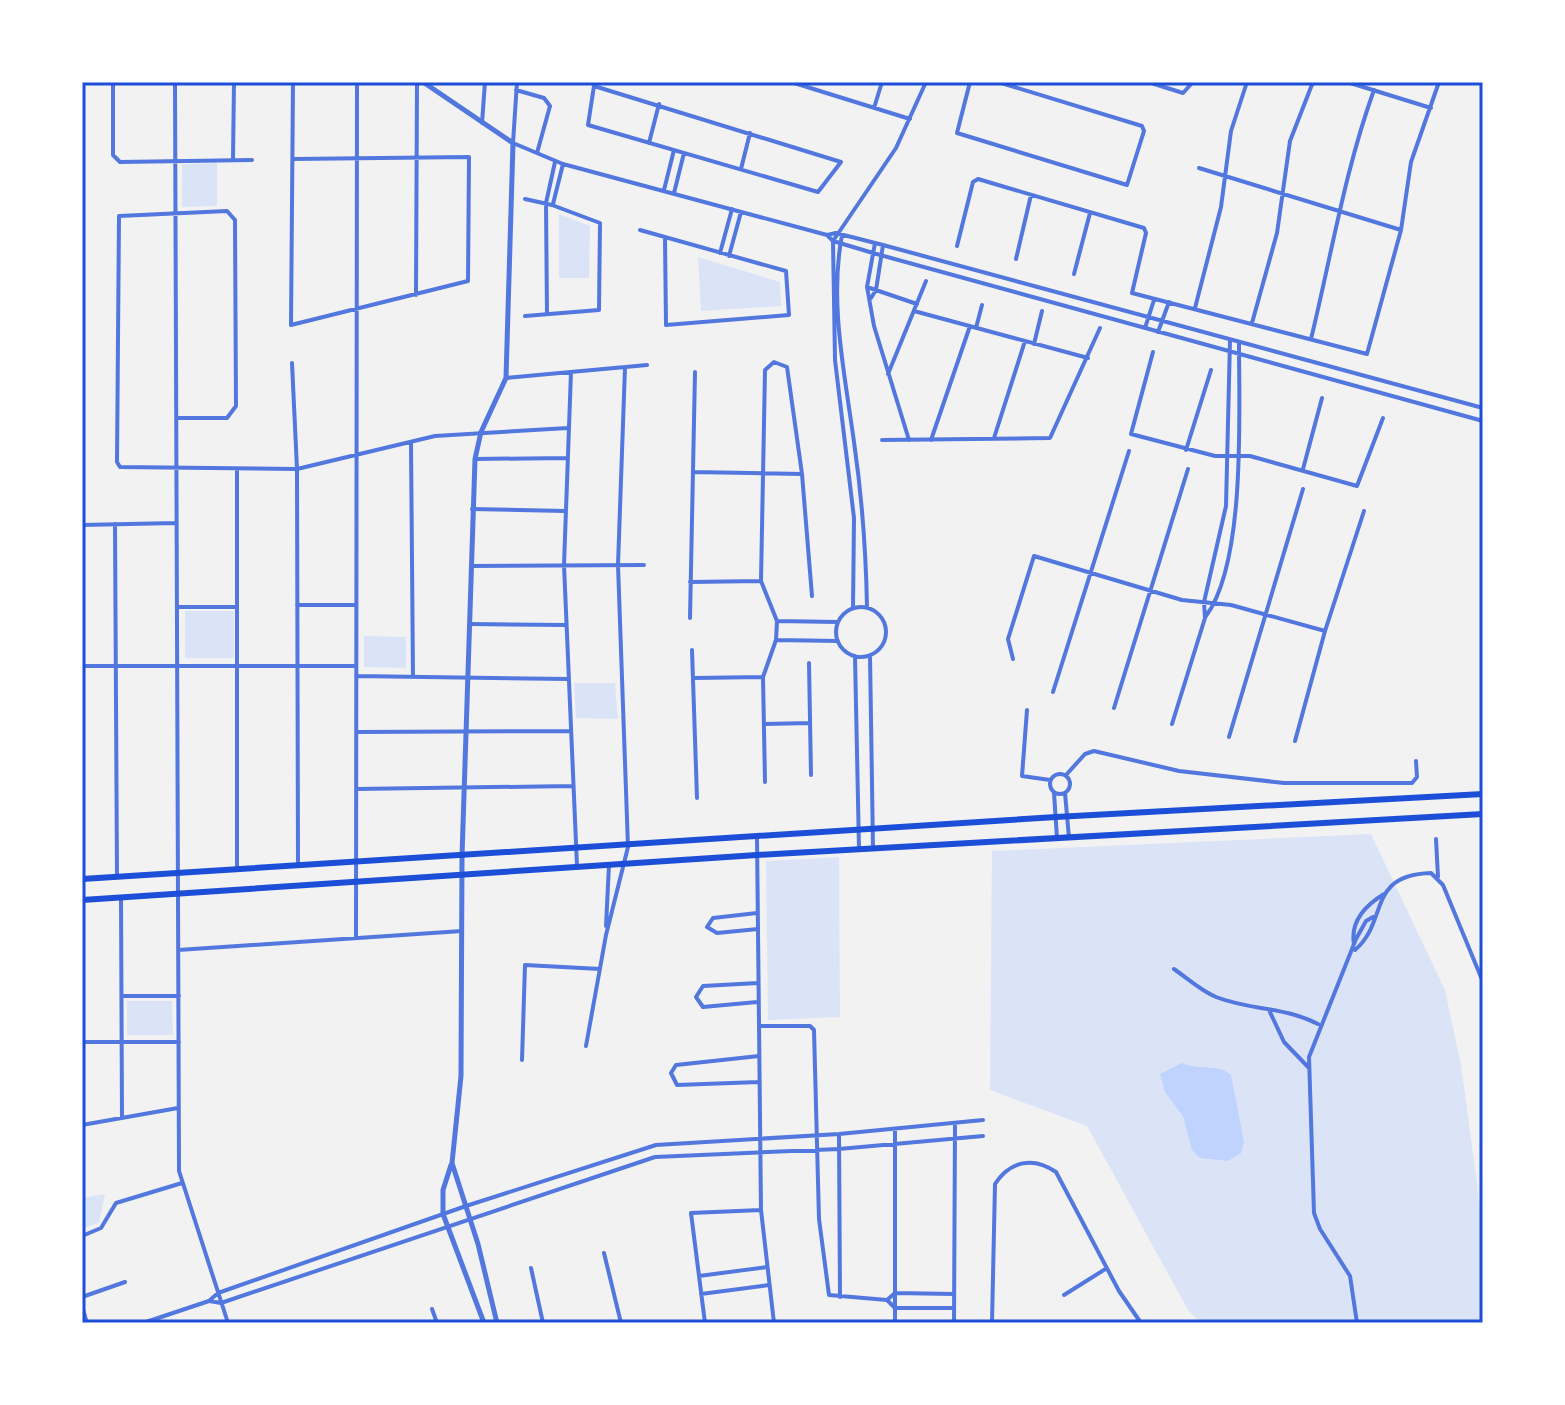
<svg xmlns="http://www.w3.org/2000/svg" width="1565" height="1405" font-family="Quicksand,sans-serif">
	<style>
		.green { fill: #dbe4f7 }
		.water { fill: #bfd3fe }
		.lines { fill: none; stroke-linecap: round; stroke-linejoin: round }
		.minor { stroke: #5277de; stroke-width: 4 }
		.tertiary { stroke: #5277de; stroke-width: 5 }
		.secondary { stroke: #1d4ed8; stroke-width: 6 }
		.neatline { fill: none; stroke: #1d4ed8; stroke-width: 3 }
	</style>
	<rect width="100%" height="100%" fill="#f2f2f2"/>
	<path class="green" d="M217 163V206L182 207V164Z
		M559 214 590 226 589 278H559Z
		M698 257 780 282 781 306 701 311Z
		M185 611H234V658H185Z
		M364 636 406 637V668L364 667Z
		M574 683H615L618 719 576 718Z
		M1371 834 1445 990 1461 1065 1477 1183 1483 1241V1323H1201L1188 1310 1087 1126 990 1090 992 851Z
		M839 857 840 1017 768 1020 766 861Z
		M127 1001H172L173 1035H127Z
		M105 1194 99 1223 82 1228V1198Z"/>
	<path class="water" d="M1182 1063C1199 1071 1217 1063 1231 1075L1244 1142 1241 1153 1228 1161 1200 1158 1192 1150 1183 1116 1165 1092 1160 1074Z"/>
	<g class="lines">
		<path class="minor" d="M113 82V155L120 162 252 160
			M175 82 179 1171 228 1323
			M517 82 513 143 563 164 827 235 836 233 883 245 1483 408
			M791 82 910 119
			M970 82 957 133 1127 185 1144 131 1142 126 998 82
			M1148 82 1183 93 1193 82
			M1347 82 1431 108
			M594 86 841 162 818 192 588 125Z
			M516 90 544 98 550 106 537 153
			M874 108 882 82
			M482 123 485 82
			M649 143 659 104
			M233 159 234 82
			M293 159 469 157 468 281 291 325 293 82
			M1199 168 1401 230
			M741 169 750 133
			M664 190 674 150
			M674 193 684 153
			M525 199 552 205 600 223 599 310 525 316
			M553 204 563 164
			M640 230 786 271 789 315 666 325 665 238
			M827 235 833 241 873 253 1483 421
			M842 235C829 303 845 375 854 442 862 497 866 552 867 607
			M875 243 867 287 874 326 909 440
			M957 246 973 182 978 179 1144 228 1146 233 1132 293 1367 354 1401 230 1411 162 1439 82
			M720 253 732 209
			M729 256 741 212
			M1016 259 1031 195
			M1074 274 1090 213
			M867 287 917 304
			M416 295 417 82
			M871 298 876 290 883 245
			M1195 308 1221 207 1231 131 1247 82
			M914 311 1088 358
			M547 314 546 203 555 162
			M1252 323 1277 233 1290 141 1313 82
			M976 328 982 305
			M1145 328 1154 300
			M1158 332 1169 302
			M1311 339C1331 257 1345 170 1374 90
			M1034 344 1042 311
			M1153 352 1131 434 1215 456H1250L1357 486 1383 418
			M292 363 297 469 298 866
			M571 372 564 565 577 866
			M888 374 926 281
			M506 378 647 365
			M176 418H227L236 406 235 220 227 211 119 216 117 462 120 467 297 469 435 436 568 428
			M994 438 1025 341
			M882 440 1050 438 1100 328
			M931 440 970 326
			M411 443 413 677
			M1186 450 1211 370
			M475 459 566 458
			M1303 469 1322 398
			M237 470V869
			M693 472 802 474
			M472 509 565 511
			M115 524 117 877
			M82 525 176 523
			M471 566 644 565
			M690 582 761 581
			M297 605H355
			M836 632a25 25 0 1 1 50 0a25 25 0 1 1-50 0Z
			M177 607H237
			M853 608 854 518 835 360 833 241 896 148 926 82
			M1206 616C1246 562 1239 412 1239 343
			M690 618 695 372
			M777 621 838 622
			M470 624 566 625
			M776 640 838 641
			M692 650 697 798
			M870 655 873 848
			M855 656 859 849
			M1013 659 1008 639 1034 556 1182 600 1231 605 1325 631
			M809 663 811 775
			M82 666H356
			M356 676 568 679
			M694 678 763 677
			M1053 692 1129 451
			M1114 708 1188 469
			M1027 710 1022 776 1050 780
			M764 724 810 723
			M1172 724 1205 618 1204 602 1226 506 1230 340
			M356 732 571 731
			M1229 737 1303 489
			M1295 741 1325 631 1364 511
			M1050 784a10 10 0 1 1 20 0a10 10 0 1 1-20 0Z
			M1066 775 1085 754 1094 751 1179 771 1284 783H1412L1417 777 1416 761
			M765 782 763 677 776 640 777 621 761 581 765 370 774 362 787 367 802 474 812 596
			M356 789 573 786
			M1054 793 1057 838
			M1065 793 1069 838
			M757 838 761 1210 774 1323
			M1436 839 1438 877
			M121 897 122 1118
			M757 913 713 918 707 927 717 933 758 929
			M606 926 609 865
			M356 937 357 82
			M1354 944C1350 921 1366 905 1384 894
			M178 950 462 931
			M1355 950C1389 921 1366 875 1431 873L1443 885 1483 982
			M1174 969C1187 978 1201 991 1216 997 1252 1011 1283 1006 1318 1024
			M122 996H179
			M757 1002 703 1007 696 997 703 986 758 983
			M1269 1010 1284 1042 1309 1068
			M759 1026H810L814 1030 819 1219 829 1295 887 1300 895 1308H954
			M82 1042H179
			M586 1046 606 935 628 847 618 565 625 367
			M522 1060 525 965 600 969
			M759 1082 677 1085 671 1073 676 1065 759 1056
			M82 1125 178 1108
			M839 1135 840 1297
			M82 1236 101 1228 116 1203 182 1183
			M604 1253 621 1323
			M531 1268 543 1323
			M699 1276 767 1267
			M701 1294 769 1285
			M1064 1295 1107 1268
			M82 1297 125 1282
			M887 1300 895 1293 954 1294
			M209 1301 218 1293 466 1206 656 1145 839 1134 983 1120
			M82 1306 87 1323
			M432 1309 437 1323
			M143 1323 209 1301 221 1303 655 1157 839 1149 983 1136
			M705 1323 691 1213 761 1210
			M895 1323V1129
			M954 1323 955 1124
			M992 1323 995 1184C1010 1161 1033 1156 1056 1172L1119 1291 1141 1323
			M1357 1323 1350 1276 1320 1229 1314 1213 1309 1057 1356 939 1366 921 1373 917"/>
		<path class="tertiary" d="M423 82 513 143 506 378 481 432 475 459 462 856 461 1076 452 1163 478 1244 497 1323
			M451 1165 443 1190V1214L484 1323"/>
		<path class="secondary" d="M82 879 1056 817 1483 794
			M82 900 757 855 1483 814"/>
	</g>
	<rect width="1565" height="1405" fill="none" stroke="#ffffff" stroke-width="168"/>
	<rect x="84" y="84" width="1397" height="1237" class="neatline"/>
</svg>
